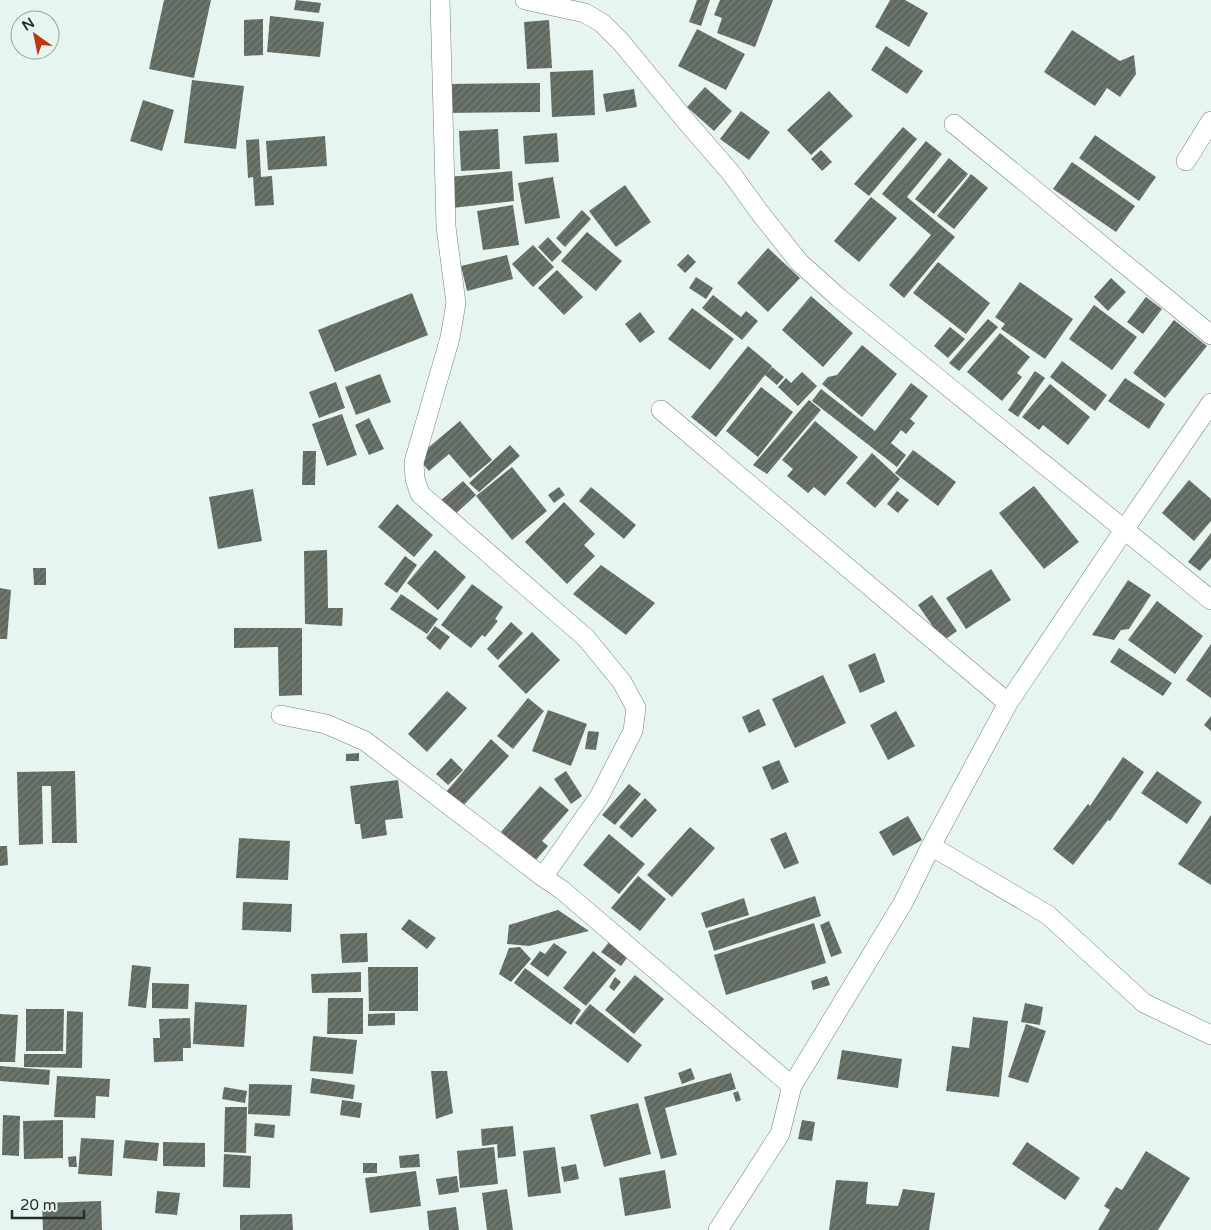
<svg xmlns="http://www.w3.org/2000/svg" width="1211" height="1230" font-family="'Varela Round',sans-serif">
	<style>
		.building { fill: url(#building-hatch) }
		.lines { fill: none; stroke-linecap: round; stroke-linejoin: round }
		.minor-casing { stroke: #73807b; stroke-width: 20 }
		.minor { stroke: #fff; stroke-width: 19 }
	</style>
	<defs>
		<pattern id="building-hatch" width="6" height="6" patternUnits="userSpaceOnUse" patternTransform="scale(1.25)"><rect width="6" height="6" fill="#60695f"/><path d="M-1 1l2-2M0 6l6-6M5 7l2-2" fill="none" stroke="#787f77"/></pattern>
	</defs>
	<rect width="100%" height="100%" fill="#e6f5ef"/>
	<path class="building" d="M164 0H211L194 78 149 69Z
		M296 0 321 3 319 13 294 10Z
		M697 0H710L701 26 689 22Z
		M720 0H773L755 47 717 33 722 18 714 15Z
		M890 0H905L928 13 909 47 875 27Z
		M270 16 324 22 320 57 267 52Z
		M263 19V55L244 56V20Z
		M549 20 552 68 527 69 524 22Z
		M697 29 745 54 726 90 678 66Z
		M1072 30 1120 61 1134 55 1136 74 1120 97 1107 88 1095 106 1044 72Z
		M886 46 923 71 907 94 871 70Z
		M593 70 595 115 552 117 550 72Z
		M192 80 244 86 236 149 184 143Z
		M540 83V112L447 113V84Z
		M705 87 732 111 714 131 687 107Z
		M634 89 637 107 606 112 603 94Z
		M829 91 853 116 811 155 787 130Z
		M143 100 174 110 162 151 130 141Z
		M741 111 770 132 749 160 720 139Z
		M903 127 917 139 869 196 854 184Z
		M498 129 500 169 461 171 459 131Z
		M557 133 559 162 525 164 523 136Z
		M1095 135 1156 177 1139 201 1079 158Z
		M325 136 327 166 268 170 266 141Z
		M259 139 261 177 272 176 274 205 255 206 253 177 248 178 246 140Z
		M926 141 942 154 907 197 955 237 904 298 889 285 931 235 882 194Z
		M821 150 832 162 822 171 811 159Z
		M949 158 968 174 934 214 915 199Z
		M1072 162 1135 206 1116 232 1053 189Z
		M512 171 514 201 452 208 449 177Z
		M971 174 988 188 954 229 937 216Z
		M553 177 560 218 525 224 518 183Z
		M625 185 651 222 616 247 589 211Z
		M871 197 897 218 859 262 834 241Z
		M513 205 519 245 483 250 477 211Z
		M582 210 591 219 565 247 556 238Z
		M587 232 622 261 596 291 561 261Z
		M548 237 562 252 552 262 538 247Z
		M533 245 554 267 533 287 512 264Z
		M768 248 800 278 768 312 737 283Z
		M688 254 696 262 685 273 677 265Z
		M507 255 513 279 467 291 461 266Z
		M938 262 990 303 966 334 913 293Z
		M557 270 583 297 564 315 538 288Z
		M696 277 713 288 706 299 689 288Z
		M1111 278 1126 292 1108 311 1094 297Z
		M1020 282 1073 319 1045 359 1001 329 1005 324 995 317Z
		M412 293 428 335 335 372 318 330Z
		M713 295 741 317 746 311 758 321 742 340 702 308Z
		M811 296 853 333 823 367 782 330Z
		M1146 297 1162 309 1143 334 1127 322Z
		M1094 305 1137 337 1112 370 1069 339Z
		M692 308 734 339 710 370 668 339Z
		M640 312 655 332 640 343 625 324Z
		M988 319 998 327 959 371 949 363Z
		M1174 320 1207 346 1165 398 1133 373Z
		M950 327 965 339 948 358 934 346Z
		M1000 333 1030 357 1017 373 1022 377 1002 401 967 372Z
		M862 345 897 374 862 417 822 384 828 377 837 375Z
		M748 346 772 366 767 373 772 367 784 377 777 385 765 375 716 437 691 417Z
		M1062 361 1107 395 1095 411 1050 377Z
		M1035 371 1045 378 1018 417 1008 410Z
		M802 372 817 386 798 406 778 387 786 378 791 383Z
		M380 374 391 402 356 415 345 387Z
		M1125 378 1165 404 1149 429 1108 401Z
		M336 382 345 408 319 418 309 392Z
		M911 383 928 396 910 419 915 423 906 434 901 430 891 443 906 455 897 467 812 401 821 389 875 431Z
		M1050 384 1090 417 1068 445 1043 425 1039 430 1022 417Z
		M761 387 793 412 758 457 726 431Z
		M809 400 821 410 767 474 753 465Z
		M342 414 357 455 327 466 312 424Z
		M369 418 384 449 369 455 355 425Z
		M460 421 492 460 470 478 449 454 429 471 417 457Z
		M815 421 858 457 825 496 814 487 808 493 787 476 793 469 782 460Z
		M510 445 520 456 479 492 469 483Z
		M913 450 956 482 938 506 895 473Z
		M303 451H316L315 485H302Z
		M872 453 900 479 875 508 846 483Z
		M512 467 547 511 512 540 476 496Z
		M1189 480 1211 499V521L1194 541 1162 513Z
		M463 481 476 495 451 518 438 503Z
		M1034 486 1079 542 1044 569 999 513Z
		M559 487 565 495 554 503 548 495Z
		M591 487 636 525 624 539 579 501Z
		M253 489 262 541 218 549 209 497Z
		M897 491 909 500 898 513 887 504Z
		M564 502 595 534 584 545 595 556 567 584 525 542Z
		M397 504 433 535 414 557 378 527Z
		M1211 533V558L1200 571 1188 562Z
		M327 550 328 608H343L342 626 305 624 304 551Z
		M435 550 466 577 438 610 407 583Z
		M405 556 417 565 397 593 384 584Z
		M601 565 655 603 626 635 573 594Z
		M33 568H46V585H34Z
		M991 569 1011 600 966 629 946 598Z
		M1128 580 1151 595 1129 629 1121 630 1114 640 1092 635Z
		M472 584 503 607 495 619 498 621 485 637 482 635 471 648 441 625Z
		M0 588 11 590 7 639H0Z
		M401 594 438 619 427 634 390 609Z
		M932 595 957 631 943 641 918 605Z
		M1157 601 1203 636 1175 674 1128 640Z
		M511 622 523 633 498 660 487 649Z
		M435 626 450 637 440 650 426 638Z
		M234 628H302V695L279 696 278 647 234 648Z
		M532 632 560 660 526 694 498 666Z
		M1211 644V698L1186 680Z
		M1119 648 1172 683 1163 696 1110 662Z
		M875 653 885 682 860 693 848 665Z
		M823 675 846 723 795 748 772 699Z
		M447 691 467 708 427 752 408 734Z
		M528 698 544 711 513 749 497 736Z
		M759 709 766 725 749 733 742 717Z
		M548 710 587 724 571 766 532 751Z
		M896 711 915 746 888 760 870 725Z
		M1211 716V731L1204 725Z
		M588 731 599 732 596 750 585 749Z
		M491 739 509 756 463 806 446 792Z
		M359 753V761H346V754Z
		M1123 757 1144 772 1110 821 1108 820 1073 865 1053 849 1088 804 1090 806Z
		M451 758 463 770 448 785 436 774Z
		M779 760 789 782 772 790 762 767Z
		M75 771 77 843H52L51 786H42L43 844 19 845 17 772Z
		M566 771 582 796 571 804 554 779Z
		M1157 771 1202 802 1187 824 1141 793Z
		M398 780 403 818 385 820 387 835 362 839 360 824H355L350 786Z
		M629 784 641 794 615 825 602 815Z
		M540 786 569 810 542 841 548 846 535 861 501 832Z
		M645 798 657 810 632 838 619 827Z
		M1211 815V885L1178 864Z
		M908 816 922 840 893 856 879 832Z
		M690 827 715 848 672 897 647 875Z
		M786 832 799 863 784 869 770 839Z
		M609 834 645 864 619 894 583 865Z
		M239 838 290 841 288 880 236 878Z
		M0 846H7L8 865 0 866Z
		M638 876 666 899 640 931 611 908Z
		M815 896 821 916 714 951 708 931Z
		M744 898 749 915 706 928 701 913Z
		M243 902 292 904 291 932 242 930Z
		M558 910 589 931 529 946 507 944 509 925Z
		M409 919 436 938 427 949 401 929Z
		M829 921 842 953 831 957 820 925Z
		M814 923 826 963 726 995 714 955Z
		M367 933 368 962 342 963 340 934Z
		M609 942 629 955 621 966 601 952Z
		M554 943 567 952 548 977 530 964 540 951 545 954Z
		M520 947 531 959 511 982 499 974 509 948Z
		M593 951 616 970 586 1006 563 988Z
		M132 965 151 967 146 1008 128 1006Z
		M368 967H418V1011H369Z
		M525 968 581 1010 571 1025 514 983Z
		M361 972V992L312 993 311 974Z
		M635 975 664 999 634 1034 605 1010Z
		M827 976 830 985 813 990 811 981Z
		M615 977 621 982 614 991 609 987Z
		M152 983 189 984 188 1009 152 1008Z
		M328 998H363V1034H327Z
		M195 1002 247 1005 244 1047 193 1044Z
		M1025 1003 1043 1007 1040 1025 1021 1022Z
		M590 1004 642 1045 628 1063 575 1023Z
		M26 1009H64L63 1051H26Z
		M67 1011 83 1012 82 1068 24 1067V1054H66Z
		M395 1013V1025L368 1026V1014Z
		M0 1014 18 1015 15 1062H0Z
		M973 1017 1008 1021 999 1097 946 1091 952 1046 969 1048Z
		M190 1018 191 1048H183V1061L154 1062 153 1038H160L159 1019Z
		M1026 1024 1046 1031 1028 1083 1008 1077Z
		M313 1036 357 1040 353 1074 310 1071Z
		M842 1050 902 1059 898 1088 837 1079Z
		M0 1066 50 1070 49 1085 0 1081Z
		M691 1068 695 1079 682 1084 678 1073Z
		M431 1071H447L453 1113 436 1119Z
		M731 1073 736 1089 665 1108 677 1155 661 1159 644 1097Z
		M57 1076 110 1079 109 1097 96 1096 95 1118 54 1117Z
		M312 1078 355 1085 353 1099 310 1093Z
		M249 1084 292 1085 290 1116 248 1114Z
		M224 1087 247 1091 245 1103 222 1099Z
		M738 1091 741 1100 736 1102 733 1093Z
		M342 1100 362 1103 360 1118 340 1115Z
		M638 1103 651 1154 604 1167 590 1115Z
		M225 1107H247L246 1153 224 1152Z
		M3 1115 20 1116 19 1156 2 1155Z
		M63 1120V1158L24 1159 23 1121Z
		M802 1120 815 1122 812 1141 798 1139Z
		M255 1123 275 1125 274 1138 254 1136Z
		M513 1126 516 1156 498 1158 497 1144 482 1146 481 1129Z
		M81 1138 114 1140 112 1176 78 1174Z
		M125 1140 159 1143 157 1161 123 1158Z
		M163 1142 205 1143V1167L163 1166Z
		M1027 1142 1080 1178 1065 1200 1012 1164Z
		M494 1147 498 1184 460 1188 457 1151Z
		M555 1147 561 1193 528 1197 523 1151Z
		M1146 1151 1190 1178 1158 1230H1098L1110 1210 1104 1206 1116 1187 1122 1190Z
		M224 1154 251 1156 250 1188 223 1187Z
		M419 1154 420 1167 400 1168 399 1156Z
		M76 1156 77 1167H69L68 1157Z
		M363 1163H377V1173H363Z
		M576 1164 579 1179 564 1182 561 1167Z
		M665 1170 671 1208 625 1216 619 1178Z
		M416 1171 421 1206 370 1213 365 1178Z
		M457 1176 459 1192 439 1195 436 1179Z
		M836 1180 868 1182 866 1204 898 1206 903 1189 935 1193 929 1230H829Z
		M507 1189 513 1230H487L482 1193Z
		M157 1191 180 1193 177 1215 155 1213Z
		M101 1201 102 1230H43L42 1203Z
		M456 1207 459 1230H429L427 1211Z
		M292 1214 293 1230H240V1215Z"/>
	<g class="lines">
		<defs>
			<path id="minor" d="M440 0 446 227 456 303 450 338 414 462 415 479 420 494 586 638 622 682 636 708 633 731 599 797 543 877 562 890 792 1086
				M525 0 585 13 602 23 621 42 685 120 731 173 760 213 799 262 839 298 1211 600
				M954 124 1211 335
				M1186 161 1211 121
				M661 410 1008 703
				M281 715 326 724 365 741 543 877
				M931 846 1048 915 1144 1003 1211 1035
				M718 1230 780 1134 792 1086 903 903 931 846 1008 703 1124 530 1211 403"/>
		</defs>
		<use href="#minor" class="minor-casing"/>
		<use href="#minor" class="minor"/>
	</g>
	<g transform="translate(35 35) rotate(327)"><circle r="24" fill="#e6f5ef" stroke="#99a5a0"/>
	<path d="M0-4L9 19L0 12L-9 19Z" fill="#c03612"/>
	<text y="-8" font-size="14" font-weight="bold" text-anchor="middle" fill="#262c2a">N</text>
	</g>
	<path d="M12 1210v8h72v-8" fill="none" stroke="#262c2a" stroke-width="2.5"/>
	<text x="20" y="1210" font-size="15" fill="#262c2a" stroke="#e6f5ef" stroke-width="4" paint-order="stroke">20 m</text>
</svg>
